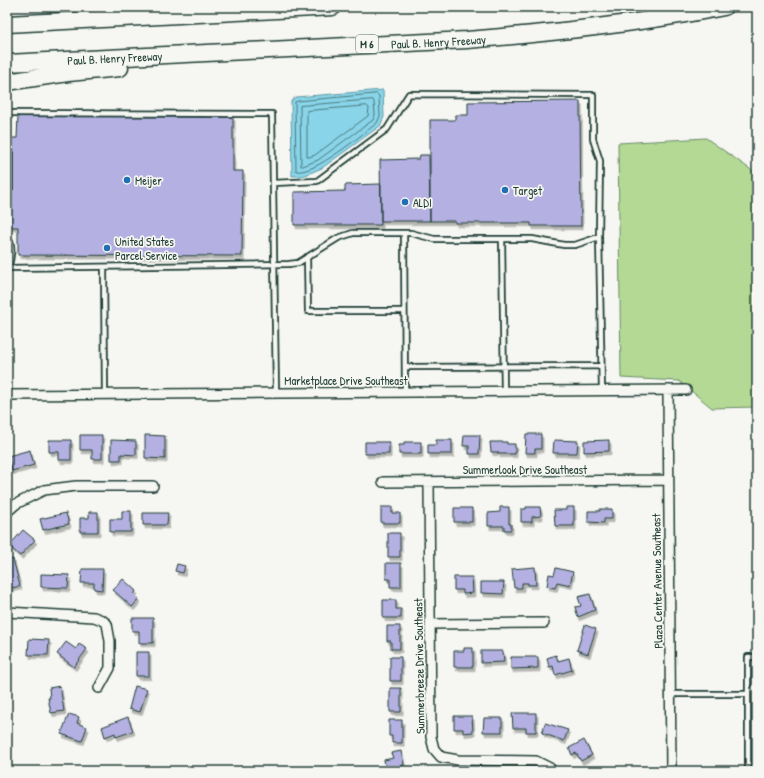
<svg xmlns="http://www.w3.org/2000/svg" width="764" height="778" font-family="'Patrick Hand',sans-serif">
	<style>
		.green { fill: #b3d995; stroke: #698b64 }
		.water { fill: #89d4e9; stroke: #5f98a1 }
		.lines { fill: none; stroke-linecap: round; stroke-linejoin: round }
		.shore { stroke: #49797c; stroke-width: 1 }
		.building { fill: #b4b0e1; stroke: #1f3d34; filter: url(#shadow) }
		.lane-casing { stroke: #1f3d34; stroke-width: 8 }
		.street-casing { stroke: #1f3d34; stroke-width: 12 }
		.highway-casing { stroke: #1f3d34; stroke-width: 19 }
		.lane { stroke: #f6f6f2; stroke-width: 4.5 }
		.street { stroke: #f6f6f2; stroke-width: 9 }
		.highway { stroke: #f6f6f2; stroke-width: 16 }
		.poi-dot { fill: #1f6fb2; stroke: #f6f6f2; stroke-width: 1.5 }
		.labels { text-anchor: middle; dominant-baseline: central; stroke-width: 3.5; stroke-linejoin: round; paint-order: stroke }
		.shield { fill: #f6f6f2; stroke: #60746d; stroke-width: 1 }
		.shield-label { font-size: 11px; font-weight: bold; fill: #1f3d34 }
		.street-label { font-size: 12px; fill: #1f3d34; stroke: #f6f6f2 }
		.poi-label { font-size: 12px; fill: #1f3d34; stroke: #f6f6f2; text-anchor: start }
	</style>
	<defs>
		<filter id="shadow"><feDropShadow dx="2" dy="3.5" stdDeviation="0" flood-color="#0004"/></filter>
	</defs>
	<rect width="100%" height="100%" fill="#f6f6f2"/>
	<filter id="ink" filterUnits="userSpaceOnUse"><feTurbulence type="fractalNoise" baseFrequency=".025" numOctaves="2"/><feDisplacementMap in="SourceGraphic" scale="8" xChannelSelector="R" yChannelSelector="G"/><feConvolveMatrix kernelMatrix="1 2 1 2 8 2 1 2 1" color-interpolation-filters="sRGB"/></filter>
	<g filter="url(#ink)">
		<path class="green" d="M706 138 757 174V407L712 408 679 381 621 378 618 143Z"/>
		<path class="water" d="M383 90 384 117 380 126 322 168 303 176H292L291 101 296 97Z"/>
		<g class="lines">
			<path class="shore" d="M377 94 379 96 380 116 377 123C361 135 314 175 296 171L295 102 298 101Z
				M373 100 374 102 375 115 373 120 318 160 303 166H301L300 106Z
				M367 106 369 108 368 116 315 155 309 157H307V111Z"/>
		</g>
		<path class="building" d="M580 101 581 226H531V223H455V221H430V120H455V115H468V102Z
			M18 116 233 117V171H243L242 256 18 255V227H7V190H13V151H7V138H17Z
			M7 151H13V190H7Z
			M420 155H429L430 221H381L380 160 419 159Z
			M381 184V225H294V192L345 191V185Z
			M526 434H541V449H535V453H525Z
			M80 435H102V459H92V450H80Z
			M145 435 165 436V459L145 458Z
			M464 435H480L479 454H469V446H463Z
			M49 440H71V460H59V452H49Z
			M111 440 136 441V455L121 454V460H111Z
			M436 440H452V454H428V445H436Z
			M554 440 578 441 577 453H553Z
			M609 440V451L584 452V441Z
			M365 442H389V454H365Z
			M404 442H421V454H399V445H404Z
			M490 442H507V444H515V454H498V452H491Z
			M30 450 34 465 12 471 8 456Z
			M381 507H392V513H400V523H381Z
			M500 507H509V524H511V530H504V526H488V513L500 512Z
			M526 507H540L541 516 532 517V522H521V509H526Z
			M566 507H574V526H555L554 510H566Z
			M454 508H472V522H454Z
			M600 509H612V519H604V523L588 522V511H600Z
			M122 511H131V532H110V519H122Z
			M89 512H98V532H80V518H89Z
			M66 513 69 524 43 530 40 519Z
			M143 513H168L167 525H143Z
			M23 530 35 540 20 556 9 546Z
			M388 533H400V557H388Z
			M13 559 20 586 8 589 7 561Z
			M386 563H401V587H390V579H386Z
			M177 564 185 566 183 573 175 571Z
			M535 567 536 585H528V583H522V588H514L512 569Z
			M556 568 573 572 570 585 557 582 555 588 547 586 549 574 554 575Z
			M82 569H103L102 590 94 589V583H81Z
			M41 574 69 575 68 588 41 587Z
			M454 577H472L473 593 463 594V590H454Z
			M123 579 136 591 134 594 139 599 132 607 113 590Z
			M481 582H504L503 594 481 593Z
			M590 594 595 610 578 617 575 607 581 606 578 597Z
			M383 600H396V609H401V618H383Z
			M132 618H153V643H139V631H132Z
			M585 625 596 629 588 654 577 650Z
			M387 626H400V649H391V641H387Z
			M7 639H8V665H7Z
			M29 639 49 640 48 655H28Z
			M66 642 76 649 79 644 87 649 74 667 57 654Z
			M464 648H473V667H454V651H464Z
			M481 651H503L504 662 481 663Z
			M136 652H149V676H136Z
			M556 655 558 661 569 658 572 670 555 675 553 666 549 667 547 658Z
			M390 657H401V681H390Z
			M511 657H538V668L511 669Z
			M60 686 64 711 51 713 48 698H50L49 688Z
			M135 686 147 689 140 712 129 709Z
			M390 688H401V712H390Z
			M512 713H536V732H526V728H513Z
			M69 714 79 717 77 723 87 727 82 741 61 734Z
			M454 716H472L473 732 463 733V729H454Z
			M128 717 133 731 116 737 115 733 105 737 102 727Z
			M484 718H502V732H483Z
			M389 720H402V743H392V736H389Z
			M545 723 568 730 564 741 542 733Z
			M584 740 592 755 581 761 576 753 572 755 569 748Z
			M401 751 404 765 400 766 401 771H386L384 760 393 758 391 753Z
			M7 764H11V771H7Z"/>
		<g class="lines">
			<defs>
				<path id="lane" d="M7 113 272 114 276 393
					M273 183 317 181 387 129 409 94 593 95V139L600 161 599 237
					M404 233 405 392
					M7 237C14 244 11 259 8 268
					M502 239 504 391
					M307 257 308 311H404
					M104 267 105 394
					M7 268 289 264 298 263 338 238 353 233H411L434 239H532L564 245H575L599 237 602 391
					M405 367 601 366
					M670 694H748
					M748 771V657H757"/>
				<path id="street" d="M668 390 671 771
					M7 395 686 390
					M383 482 668 480
					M429 482 431 737 434 749 441 757 458 760 536 761 550 768 551 771
					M7 512 16 504 44 490 76 486H153
					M7 612 94 617 102 620 107 624 110 641V668L99 688
					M430 624 544 623"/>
				<g id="highway">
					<path d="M7 24 333 7"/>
					<path id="s1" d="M7 63 467 40C553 33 639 24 724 7"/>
					<path d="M7 82 68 73 120 68"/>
				</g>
			</defs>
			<use href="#lane" class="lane-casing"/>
			<use href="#street" class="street-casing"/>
			<use href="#highway" class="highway-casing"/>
			<use href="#lane" class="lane"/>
			<use href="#street" class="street"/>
			<use href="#highway" class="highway"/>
		</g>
	</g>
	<g class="poi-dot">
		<circle cx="127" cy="180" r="4"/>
		<circle cx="505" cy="190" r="4"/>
		<circle cx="405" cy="202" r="4"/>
		<circle cx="107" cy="248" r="4"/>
	</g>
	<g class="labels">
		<rect class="shield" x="356" y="35" width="22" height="18" rx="3"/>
		<g class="shield-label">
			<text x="367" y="44">M 6</text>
		</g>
		<g class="street-label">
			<text stroke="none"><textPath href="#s1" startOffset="432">Paul B. Henry Freeway</textPath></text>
			<text stroke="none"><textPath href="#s1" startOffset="108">Paul B. Henry Freeway</textPath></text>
			<text x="346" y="380">Marketplace Drive Southeast</text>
			<text x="525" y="469">Summerlook Drive Southeast</text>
			<text transform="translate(657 581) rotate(-91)">Plaza Center Avenue Southeast</text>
			<text transform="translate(419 666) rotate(-91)">Summerbreeze Drive Southeast</text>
		</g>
		<g class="poi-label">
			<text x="135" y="180">Meijer</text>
			<text x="513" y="190">Target</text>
			<text x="413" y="202">ALDI</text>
			<text x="115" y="241">United States<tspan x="115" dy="14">Parcel Service</tspan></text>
		</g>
	</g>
	<rect width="764" height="778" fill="none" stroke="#f6f6f2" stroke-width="24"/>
	<rect x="12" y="12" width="740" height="754" fill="none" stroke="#1f3d34" stroke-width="1.5" filter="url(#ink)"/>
</svg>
